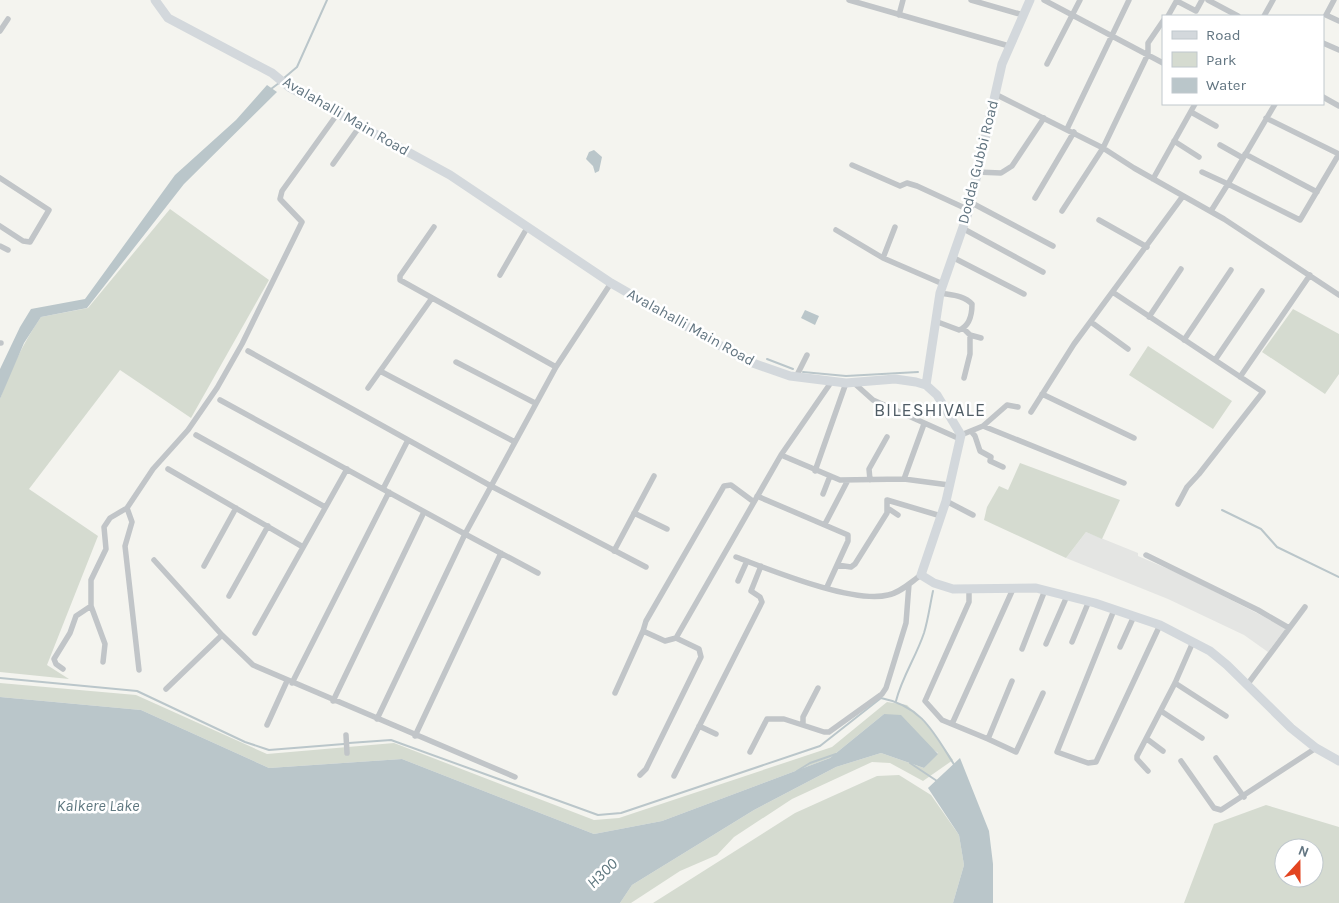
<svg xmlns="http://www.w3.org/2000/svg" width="1339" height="903" font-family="Karla,sans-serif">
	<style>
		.built { fill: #e4e5e3 }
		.green { fill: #d5dbd0; fill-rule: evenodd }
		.water { fill: #bac6ca }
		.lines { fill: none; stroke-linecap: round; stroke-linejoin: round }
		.stream { stroke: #bac6ca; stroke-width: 2 }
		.minor { stroke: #c1c5c8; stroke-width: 5.5 }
		.secondary { stroke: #d3d8dc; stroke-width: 9 }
		.labels { text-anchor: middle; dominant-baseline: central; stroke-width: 5; stroke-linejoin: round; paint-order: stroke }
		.street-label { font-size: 15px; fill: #627581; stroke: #fff }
		.water-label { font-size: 16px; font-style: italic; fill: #5e777f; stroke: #fff }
		.quarter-label { font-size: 18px; letter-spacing: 1px; fill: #505d66; stroke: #fff }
	</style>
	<rect width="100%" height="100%" fill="#f4f4ef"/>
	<path class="built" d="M1086 532 1138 553V556L1180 574 1286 628 1268 652 1244 635 1168 599 1066 558Z"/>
	<path class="green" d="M170 209 269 280 191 418 120 370 29 489 98 536 47 665 69 679 0 672V399C11 369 23 343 41 317L88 308Z
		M1293 309 1339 334V374L1325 394 1262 352Z
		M1148 346 1232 401 1213 429 1129 375Z
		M1020 463 1120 500 1102 539 1086 532 1066 558 984 520 987 507 999 486 1008 490Z
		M0 683 136 695 267 754 394 743 594 820 619 818 832 747 887 702 907 705 927 725 953 760 923 781 890 763 872 762 792 799 734 837 717 855 680 871 631 903H620L632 885 754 810 836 767 881 753 924 768 938 753 884 714 830 758 662 821 594 834 402 759 269 768 141 710 0 697Z
		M899 775 931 795 959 835 964 865 953 903H653L795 813 877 776Z
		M1266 805 1339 827V903H1184L1214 824ZM1284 848H1314V878H1284Z"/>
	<path class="water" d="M267 85 277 92 184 184 87 308 41 317 24 343 0 399V369L20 327 31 309 85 299 175 175 236 120Z
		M594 150 602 157 599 171 595 173 593 166 586 159 589 152Z
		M805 310 819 316 815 325 801 318Z
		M0 697 141 710 269 768 402 759 594 834 662 821 830 758 884 714 901 715 938 754 924 768 881 753 836 767 754 810 632 885 620 903H0Z
		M960 758 989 831 993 864V903H953L964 865 959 835 928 788Z"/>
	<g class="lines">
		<path class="stream" d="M284 78 297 67 327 0
			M271 89 279 83
			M767 359 793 369
			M803 372 846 376 918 372
			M1222 510 1261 529 1277 547 1339 577
			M0 678 137 691 245 742 269 750 344 744
			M896 701C902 677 916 657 924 633 928 620 930 605 933 591
			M349 743 391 740 598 815 621 813 820 746 881 698C922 706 934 733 955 766
			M910 763 937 781
			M797 771 810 763 836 754"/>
		<path class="minor" d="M849 0 1009 46
			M971 0 1023 15
			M1044 0 1163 63
			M1208 0 1238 16
			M1334 0 1326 15 1339 21
			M1177 1 1196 11 1202 0
			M899 15 903 0
			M1168 16 1177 0
			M1264 16 1273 0
			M0 31 8 19
			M1323 43 1339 50
			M1047 64 1080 0
			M995 94 1103 148 1134 168 1224 219 1339 295
			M1323 97 1339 106
			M1191 112 1216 126
			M1266 118 1339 154
			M1067 129 1129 0
			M1174 141 1199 157
			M1220 145 1243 158
			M1245 154 1317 192
			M333 164 360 126
			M852 165 900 186 907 183 917 186 969 210
			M977 172 1001 173 1012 166 1044 118
			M1202 172 1228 184 1275 104
			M0 178 49 210 30 242 23 241 0 226
			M1153 179 1195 104
			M1035 198 1074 132
			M970 202 1053 246
			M1062 211 1103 148 1148 54V43L1163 21
			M1211 211 1228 184 1300 220 1339 154
			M1099 220 1147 247
			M434 227 400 276V280L556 367
			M962 228 1043 272
			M836 230 883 258 943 284
			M0 246 8 250
			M952 257 1024 294
			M883 258 895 227
			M500 275 527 228
			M1114 293 1263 392 1199 474 1187 487 1178 504
			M1149 317 1181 269
			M935 321 959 330C970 326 972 315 972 304 964 295 951 295 940 293
			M1091 322 1128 349
			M963 328 970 335 981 338
			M1184 340 1231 270
			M0 343H1
			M248 351 491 486 646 567
			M1215 360 1262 291
			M456 362 535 403
			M380 371 515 442
			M796 377 807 355
			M1240 377 1310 275
			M964 378 970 354V335
			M854 383 873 400 960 439
			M368 388 432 298
			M1042 394 1134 438
			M220 400 465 534 556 367 611 283
			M1031 412 1074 344 1183 196
			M983 426 1007 405 1018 407
			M971 431 975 436 980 451 991 457 990 461 1003 467
			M196 435 325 507
			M961 435 983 426 1124 483
			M781 455 840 480 904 479 949 485
			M168 469 303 547
			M815 471 846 383
			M904 479 924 424
			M870 480 869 469 887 437
			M383 489 408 440
			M823 494 830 476
			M757 496 848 535V541L827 587
			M946 501 973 515
			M754 502 731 485 724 486 646 621 643 631 665 641 676 638 781 455 832 381
			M127 508 132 522 125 546 139 670
			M889 509 898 515
			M634 513 667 529
			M825 524 848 480
			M614 551 654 476
			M1146 555 1258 610 1289 628
			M736 557C771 570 853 604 888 595 900 593 911 582 921 575
			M154 560 222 635 253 665 515 777
			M837 565 851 567 855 564 887 513V500L941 516
			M204 566 236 508
			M738 581 747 561
			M969 591V602L925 701 942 720 988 739 1012 681
			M229 596 268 526
			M1114 610 1057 752 1088 763 1096 762 1160 625
			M255 633 347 469
			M1072 642 1089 601
			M1046 644 1067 596
			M1120 647 1134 616
			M1022 649 1045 590
			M103 662 105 644 91 606V580L106 549 104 527 110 518 127 508 153 469 188 430 217 388 242 344 302 222 280 199 282 191 338 113
			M63 669 56 664 54 659 70 633 76 616 91 606
			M292 683 389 492
			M1175 683 1226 716
			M1247 685 1305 607
			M166 689 222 635
			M615 693 643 631
			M333 701 424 512
			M1161 711 1202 738
			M377 719 465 534 538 573
			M952 724 1013 589
			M267 725 287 681
			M803 725V717L818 688
			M699 726 716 734
			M346 735 347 753
			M415 736 501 553
			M988 739 1016 752 1043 693
			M1147 739 1163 751
			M750 752 767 719H784L824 732H829L882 694 886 688 906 623 909 584
			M1216 758 1244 797
			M1181 761 1214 808 1221 810 1316 748
			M1148 771 1137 759V756L1175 683 1193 642
			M640 775 646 769 701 657 699 649 676 638
			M674 776 762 602 760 597 751 591 761 566"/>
		<path class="secondary" d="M155 0 168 18 272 73 289 87 450 175 611 283 747 361 790 376 846 383 895 379 916 382 926 385 937 395 961 435 946 501 921 575 934 583 953 589 1036 588 1095 603 1160 625 1210 651 1227 665 1291 728 1316 748 1339 761
			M926 385 940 293 969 210 1002 64 1030 0"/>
	</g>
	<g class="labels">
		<g class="street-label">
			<text transform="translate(346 116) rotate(30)">Avalahalli Main Road</text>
			<text transform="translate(978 162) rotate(-76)">Dodda Gubbi Road</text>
			<text transform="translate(691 327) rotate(29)">Avalahalli Main Road</text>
		</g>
		<g class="water-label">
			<text x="98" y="805">Kalkere Lake</text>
			<text transform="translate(602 873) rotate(-44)">H300</text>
		</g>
		<g class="quarter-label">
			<text x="930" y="410">BILESHIVALE</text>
		</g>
	</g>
	<rect x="1162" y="15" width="162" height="90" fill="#ffffff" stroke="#c0c8cd"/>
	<rect x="1172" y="31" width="25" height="8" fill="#d3d8dc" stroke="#c0c8cd"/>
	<text x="1206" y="40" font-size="15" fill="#627581">Road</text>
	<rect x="1172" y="52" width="25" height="15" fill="#d5dbd0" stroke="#c0c8cd"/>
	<text x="1206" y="65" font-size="15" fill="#627581">Park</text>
	<rect x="1172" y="78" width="25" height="15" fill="#bac6ca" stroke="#c0c8cd"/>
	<text x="1206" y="90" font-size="15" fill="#627581">Water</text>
	<g transform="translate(1299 863) rotate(21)"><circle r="24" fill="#ffffff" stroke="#c0c8cd"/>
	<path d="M0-4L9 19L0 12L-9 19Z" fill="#e34420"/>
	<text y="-8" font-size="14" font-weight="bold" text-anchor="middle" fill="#627581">N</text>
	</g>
</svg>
